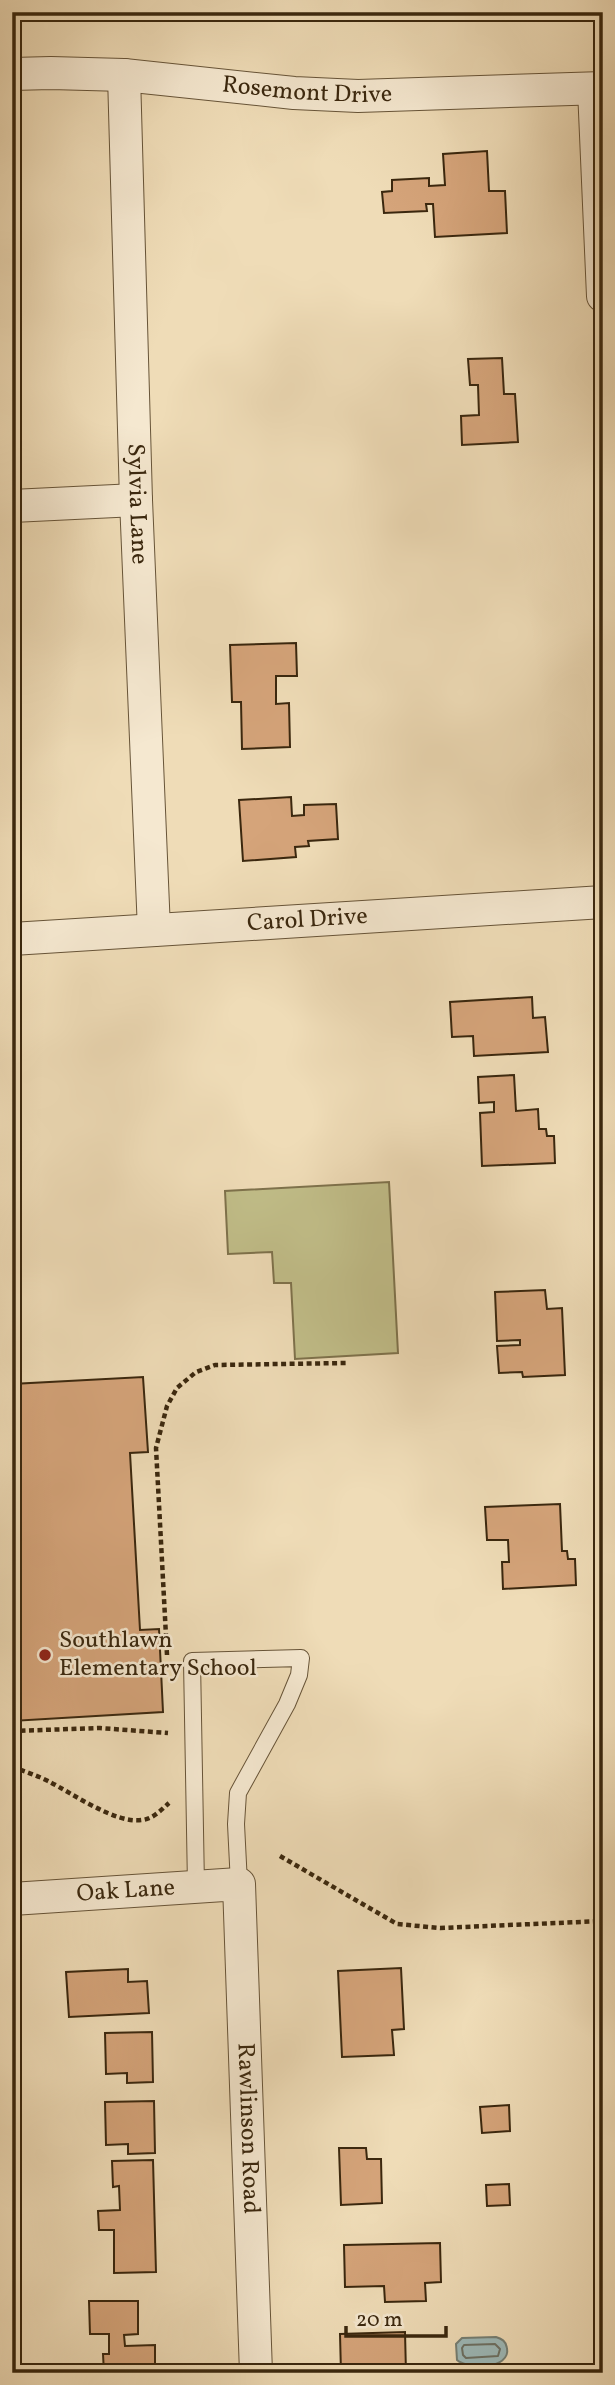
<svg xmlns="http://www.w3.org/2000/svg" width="615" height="2385" font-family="Vollkorn,serif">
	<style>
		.green { fill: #c1be89; stroke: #7e724c; stroke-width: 2 }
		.water { fill: #9db9b8; stroke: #757f74; stroke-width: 2 }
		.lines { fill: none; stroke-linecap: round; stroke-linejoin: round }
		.shore { stroke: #6c7063; stroke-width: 2 }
		.building { fill: #d5a47a; stroke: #3a270e; stroke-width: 2 }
		.service-casing { stroke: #675438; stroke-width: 18 }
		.minor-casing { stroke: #675438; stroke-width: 34 }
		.path { stroke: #3a270e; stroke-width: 4.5; stroke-dasharray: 5 3.5; stroke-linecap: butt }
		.service { stroke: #f5e8d0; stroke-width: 16 }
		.minor { stroke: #f5e8d0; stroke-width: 32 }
		.poi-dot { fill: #8f2418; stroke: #f5e8d0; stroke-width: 2.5 }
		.labels { text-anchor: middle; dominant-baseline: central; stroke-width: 5; stroke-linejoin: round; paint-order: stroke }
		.street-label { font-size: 24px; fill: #3a270e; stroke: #f5e8d0 }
		.poi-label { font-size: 24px; fill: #3a270e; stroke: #f5e8d0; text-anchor: start }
	</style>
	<rect width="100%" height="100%" fill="#efdcb7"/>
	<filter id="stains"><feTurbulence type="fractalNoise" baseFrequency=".00286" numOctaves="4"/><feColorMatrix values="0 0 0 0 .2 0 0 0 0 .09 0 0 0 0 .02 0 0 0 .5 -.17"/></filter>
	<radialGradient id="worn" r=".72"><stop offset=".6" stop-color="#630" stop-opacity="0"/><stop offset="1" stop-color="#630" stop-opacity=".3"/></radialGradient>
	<path class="green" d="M389 1182 398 1353 295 1359 291 1283H274L272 1252 228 1254 225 1191Z"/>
	<path class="water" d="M496 2337C502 2339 506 2341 507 2348 511 2370 467 2369 457 2360L456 2344 462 2338Z"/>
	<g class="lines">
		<path class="shore" d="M495 2344 500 2349 498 2356 466 2358 463 2355 462 2348 464 2345Z"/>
	</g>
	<path class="building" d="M487 151 489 191H505L507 233 435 237 433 204H426L427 211 384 213 382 192 392 191V180L429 178V186L445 185 443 154Z
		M502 358 504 394H515L518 442 462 445 461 416 479 415 478 385H470L468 359Z
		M296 643 297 676H276V704L289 703 290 747 242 749 241 702H232L230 645Z
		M291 797 292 816 304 815V805L336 804 338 839 308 841 309 846 295 847 296 857 243 861 239 800Z
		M532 997 533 1018 545 1017 548 1052 474 1056 473 1036 452 1037 450 1002Z
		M514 1075 516 1111 538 1109 539 1129H546L547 1136H554L555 1163 482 1166 480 1113 494 1112V1102L479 1103 478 1077Z
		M545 1290 547 1309 562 1308 565 1375 523 1377 522 1372 499 1373 497 1346 520 1345V1340L497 1341 495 1292Z
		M143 1377 148 1452 130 1453 140 1630 159 1629 163 1712 12 1721V1384Z
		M560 1504 562 1551H567L568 1559H575L576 1585 503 1589 502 1562H509L508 1540H487L485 1507Z
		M401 1968 404 2029 392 2030 394 2055 342 2057 338 1971Z
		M128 1969V1982L147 1981 149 2013 69 2017 66 1972Z
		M152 2032 153 2082 127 2083V2073L106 2074 105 2033Z
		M154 2101 155 2153 128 2154V2144L106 2145 105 2102Z
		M509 2105 510 2131 482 2133 480 2107Z
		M339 2148H366L367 2159H381L382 2203 341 2205Z
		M153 2160 156 2272 114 2273V2230H99L98 2211 120 2210 119 2186 113 2187 112 2161Z
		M509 2184 510 2205 487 2206 486 2185Z
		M440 2243 441 2282 425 2283 426 2301 385 2302 384 2286 345 2287 344 2245Z
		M89 2301H138V2334L124 2335 125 2346 155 2345V2364H159V2373H104L103 2354H109V2334H90Z
		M405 2332 406 2373H341L340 2334Z"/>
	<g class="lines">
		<defs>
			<path id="service" d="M196 1886 192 1661 301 1658 299 1675 287 1704 238 1793 236 1824 239 1884"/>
			<g id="minor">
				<path id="s1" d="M12 74 51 73 124 75 294 93 358 96 603 88"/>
				<path id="s2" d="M124 75 136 500 154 930"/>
				<path d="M594 89 603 296"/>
				<path d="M12 506 136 500"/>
				<path id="s3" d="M12 939 603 902"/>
				<path id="s4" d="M12 1899 239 1884 256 2373"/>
			</g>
		</defs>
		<use href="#service" class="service-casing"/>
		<use href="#minor" class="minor-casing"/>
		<path class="path" d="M167 1655 156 1448 167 1406 177 1388 196 1372 215 1365 346 1363
			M12 1731 100 1728 168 1733
			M12 1767C24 1771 36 1775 48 1781 72 1793 115 1824 142 1820 153 1819 161 1810 169 1803
			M280 1856 397 1924 440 1928 603 1921"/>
		<use href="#service" class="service"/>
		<use href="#minor" class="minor"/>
	</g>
	<circle class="poi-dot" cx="45" cy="1655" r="7"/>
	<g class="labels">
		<g class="street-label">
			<text stroke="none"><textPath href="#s1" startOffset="296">Rosemont Drive</textPath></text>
			<text stroke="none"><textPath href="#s2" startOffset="429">Sylvia Lane</textPath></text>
			<text stroke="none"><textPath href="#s3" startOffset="296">Carol Drive</textPath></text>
			<text stroke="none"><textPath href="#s4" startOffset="114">Oak Lane</textPath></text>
			<text stroke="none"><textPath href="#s4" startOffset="472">Rawlinson Road</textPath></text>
		</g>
		<g class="poi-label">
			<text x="59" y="1641">Southlawn<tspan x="59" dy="28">Elementary School</tspan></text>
		</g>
	</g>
	<rect width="615" height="2385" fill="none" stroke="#efdcb7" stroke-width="42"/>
	<rect x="14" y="14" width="587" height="2357" fill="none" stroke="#3a270e" stroke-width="3.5"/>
	<rect x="21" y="21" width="573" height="2343" fill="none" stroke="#3a270e" stroke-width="2"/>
	<path d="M346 2326v10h100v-10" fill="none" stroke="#3a270e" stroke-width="3.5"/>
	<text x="356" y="2326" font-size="21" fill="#3a270e" stroke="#f5e8d0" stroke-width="5" paint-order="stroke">20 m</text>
	<rect width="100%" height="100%" filter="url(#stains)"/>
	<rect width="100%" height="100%" fill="url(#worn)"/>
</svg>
